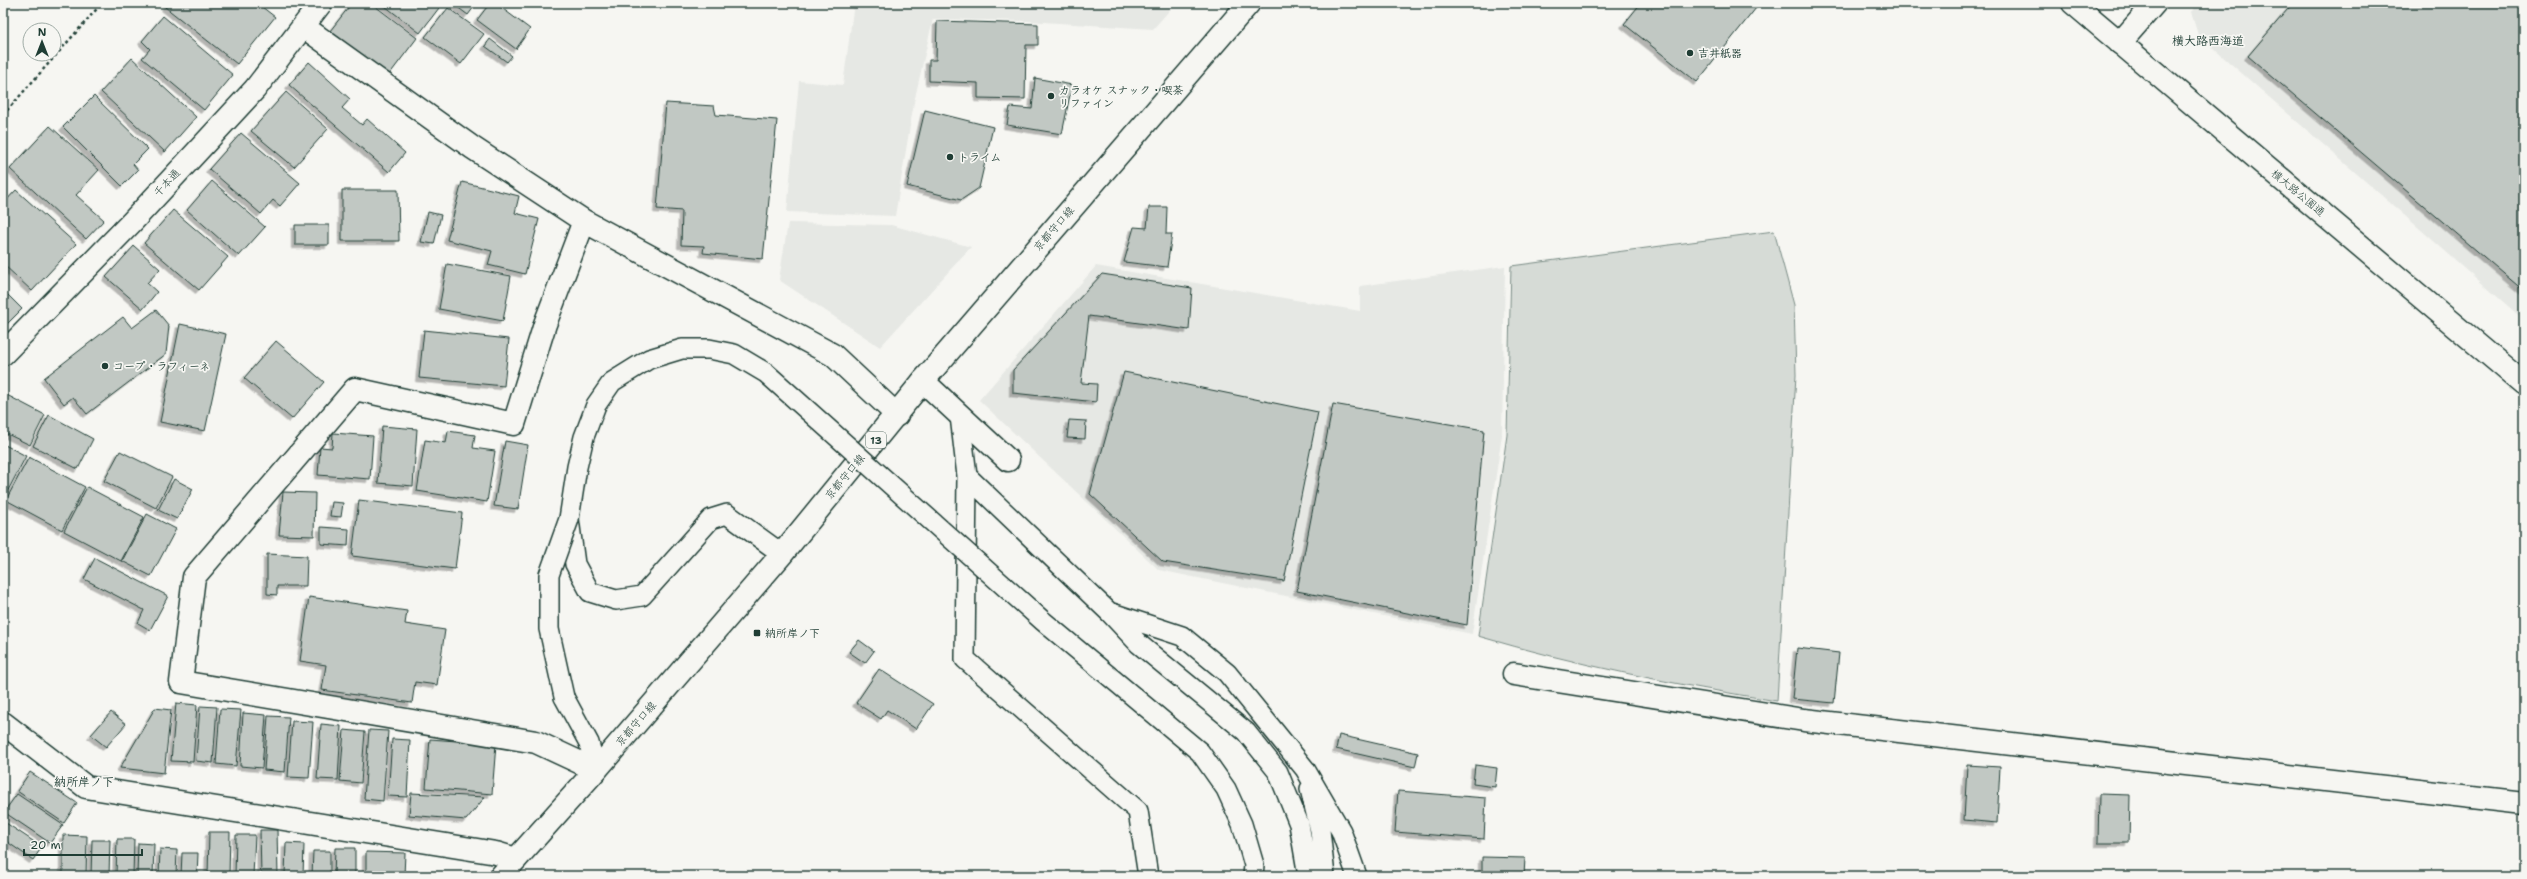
<svg xmlns="http://www.w3.org/2000/svg" width="2527" height="879" font-family="'Shantell Sans','Klee One',sans-serif">
	<style>
		.built { fill: #e6e8e4 }
		.green { fill: #d6dbd6; stroke: #7a8c85 }
		.building { fill: #c1c8c3; stroke: #1f3d34; filter: url(#shadow) }
		.lines { fill: none; stroke-linecap: round; stroke-linejoin: round }
		.service-casing { stroke: #1f3d34; stroke-width: 22 }
		.minor-casing { stroke: #1f3d34; stroke-width: 25 }
		.tertiary-casing { stroke: #1f3d34; stroke-width: 25 }
		.primary-casing { stroke: #1f3d34; stroke-width: 25 }
		.path { stroke: #1f3d34; stroke-width: 2.5; stroke-dasharray: 3 3; stroke-linecap: butt }
		.service { stroke: #f6f6f2; stroke-width: 19 }
		.minor { stroke: #f6f6f2; stroke-width: 22 }
		.tertiary { stroke: #f6f6f2; stroke-width: 22 }
		.primary { stroke: #f6f6f2; stroke-width: 22 }
		.service-bridge-casing { stroke: #1f3d34; stroke-width: 22; stroke-linecap: butt }
		.service-bridge { stroke: #f6f6f2; stroke-width: 19 }
		.poi-dot { fill: #1f3d34; stroke: #f6f6f2; stroke-width: 1.5 }
		.labels { text-anchor: middle; dominant-baseline: central; stroke-width: 3.5; stroke-linejoin: round; paint-order: stroke }
		.shield { fill: #f6f6f2; stroke: #60746d; stroke-width: 1 }
		.shield-label { font-size: 10px; font-weight: bold; fill: #1f3d34 }
		.poi-label { font-size: 11px; font-weight: bold; fill: #1f3d34; stroke: #f6f6f2; text-anchor: start }
		.street-label { font-size: 11px; fill: #1f3d34; stroke: #f6f6f2 }
		.neighbourhood-label { font-size: 12px; font-weight: bold; fill: #1f3d34; stroke: #f6f6f2 }
	</style>
	<defs>
		<filter id="shadow"><feDropShadow dx="-3.5" dy="3.5" stdDeviation="0" flood-color="#0004"/></filter>
	</defs>
	<rect width="100%" height="100%" fill="#f6f6f2"/>
	<filter id="ink" filterUnits="userSpaceOnUse"><feTurbulence type="fractalNoise" baseFrequency=".025" numOctaves="2"/><feDisplacementMap in="SourceGraphic" scale="8" xChannelSelector="R" yChannelSelector="G"/><feConvolveMatrix kernelMatrix="1 2 1 2 8 2 1 2 1" color-interpolation-filters="sRGB"/></filter>
	<g filter="url(#ink)">
		<path class="built" d="M854 3H1176L1153 29 1027 21 933 19 914 102 895 216 787 212 799 81 843 85Z
			M2199 3H2524V320L2198 35 2191 12Z
			M788 223 891 225 971 247 880 347 779 280Z
			M1096 266 1360 311V286L1505 266 1502 435 1472 634 1159 570 979 400Z"/>
		<path class="green" d="M1774 231 1794 305 1796 375 1777 701C1677 685 1576 665 1478 636L1507 435 1511 266Z"/>
		<path class="building" d="M168 3H257L275 17 237 64 165 7Z
			M352 3H371L417 38 389 75 330 31Z
			M381 3H441L442 4 420 33Z
			M452 3H477L468 15Z
			M490 3H495L530 29 516 49 477 20Z
			M1641 3H1760L1697 82 1624 24Z
			M2293 3H2524V291L2248 56Z
			M448 8 484 34 461 64 425 37Z
			M163 16 233 75 204 110 142 58 150 49 142 41Z
			M937 21 1038 24V45H1026L1025 99 978 98V83L929 81V60H936Z
			M490 39 512 56 507 62 485 46Z
			M132 58 196 117 165 152 101 92Z
			M309 62 350 99 342 108 362 125 367 119 405 153 389 172 289 85Z
			M1035 78 1072 85 1062 134 1007 125 1010 107 1032 109Z
			M286 92 328 129 294 167 251 131Z
			M94 96 148 149 133 164 138 170 122 186 63 127Z
			M666 103 714 106 716 115 777 120 763 259 703 253 704 246 681 245 682 211 657 209Z
			M925 110 993 127 979 188 961 200 907 186Z
			M50 126 99 170 76 195 104 220 86 239 10 169Z
			M241 133 300 183 280 206 273 200 261 214 209 169Z
			M212 181 265 227 239 256 187 210Z
			M462 182 519 196 515 213 539 219 525 274 488 265 492 251 447 240Z
			M16 190 76 244 32 291 3 264V204Z
			M342 190H398L399 241H342Z
			M1149 207H1167L1166 234H1172L1167 267 1124 262 1134 227 1147 228Z
			M173 210 228 257 199 290 144 243Z
			M428 212 441 215 434 244 421 242Z
			M295 225H329V245H295Z
			M134 246 160 269 147 283 157 292 143 309 106 277Z
			M447 264 511 276 503 321 439 309Z
			M1102 274 1192 288 1189 330 1089 316 1081 383 1097 384 1096 402 1013 393V370Z
			M3 290 22 309 3 328Z
			M156 310 169 326 166 354 87 414 73 397 64 404 44 378 123 317 132 328Z
			M180 324 226 334 205 431 160 422Z
			M424 330 509 339 504 386 419 378Z
			M276 341 324 382 292 419 244 378Z
			M1124 372 1318 412 1284 581 1163 562 1090 494Z
			M3 393 45 415 30 445 3 432Z
			M1333 404 1484 430 1467 625 1297 591Z
			M49 415 93 439 78 469 33 446Z
			M1069 420 1086 421 1085 439 1067 438Z
			M382 426 417 429 413 486 378 483Z
			M448 431 475 435 473 448 495 451 487 502 417 491 425 440 446 443Z
			M333 433 373 436 370 479 318 475 320 447 332 448Z
			M505 441 528 445 518 509 494 506Z
			M3 444 26 456 4 498H3Z
			M120 451 172 477 156 508 104 481Z
			M29 457 85 487 62 530 6 500Z
			M174 479 193 489 177 519 158 510Z
			M87 487 144 517 121 561 64 531Z
			M283 492 315 493 314 536 279 535Z
			M359 500 462 513 455 569 352 556Z
			M332 502 343 503 341 517 330 516Z
			M147 514 176 529 151 576 122 561Z
			M321 527 349 529 348 546 321 544Z
			M267 554 307 556 306 586H277V595L267 594Z
			M95 558 168 596 150 630 138 623 144 610 84 579Z
			M309 597 407 611 405 624 445 630 437 685 415 682 412 703 322 690 326 665 300 661Z
			M859 640 874 651 865 663 849 652Z
			M1797 648 1839 653 1834 703 1792 699Z
			M879 669 933 704 916 729 887 710 881 719 856 703Z
			M176 703 197 705 193 762 171 761Z
			M200 706 217 707 213 763 196 761Z
			M155 708 171 710 164 773 120 768Z
			M220 709 241 710 236 766 216 764Z
			M111 712 126 724 106 747 91 735Z
			M243 713 266 715 262 768 240 766Z
			M268 716 289 717 285 772 264 770Z
			M292 721 313 722 309 778 288 777Z
			M321 724 341 726 338 780 317 779Z
			M344 730 365 732 361 783 340 781Z
			M369 730 388 731 383 801 364 799Z
			M1339 735 1418 753 1415 767 1336 749Z
			M392 739 410 740 407 797 388 796Z
			M430 739 496 744 492 794 426 788Z
			M1475 765 1497 768 1495 787 1473 784Z
			M1967 765 2000 767 1997 823 1964 820Z
			M30 772 77 803 64 823 17 791Z
			M1398 791 1486 798 1484 839 1395 832Z
			M411 793 485 797 466 820 409 815Z
			M17 794 63 825 50 843 4 812Z
			M2099 794 2130 795 2129 843H2098Z
			M3 821 42 847 33 860 3 839Z
			M260 830H277L278 876H261Z
			M209 832H230L229 876H208Z
			M63 835 87 836 86 876H63Z
			M236 835H255L253 876H235Z
			M117 839H134L133 876H116Z
			M92 840H110L109 876H91Z
			M138 843 154 844 153 876H137Z
			M286 843 304 844 303 876H285Z
			M335 848H355V876H334Z
			M160 849 177 850 176 876H159Z
			M313 851H330V876H312Z
			M366 852 405 853 404 876H366Z
			M182 853H198L197 876H181Z
			M1482 857 1525 858 1524 876H1482Z"/>
		<g class="lines">
			<defs>
				<path id="service" d="M960 416 967 476 1110 613 1139 644 1246 732 1278 772 1299 824 1308 876
					M967 476 965 659 1138 811 1148 876
					M569 519 575 564 590 592 616 600 642 596 711 519 727 514 782 554
					M1112 613 1182 636 1227 673 1305 769 1341 831 1357 876
					M564 697 589 743 596 770
					M1310 789 1320 830 1325 876"/>
				<path id="minor" d="M304 27 473 148 584 221 833 355 897 415
					M2120 43 2155 3
					M584 221 545 324 514 424 355 389 194 577 181 682 536 742 596 770
					M3 354 131 223 255 89 321 3
					M923 381 1008 460
					M1514 674 1804 720 2524 803
					M3 723 86 787 496 853 516 859"/>
				<path id="tertiary" d="M2073 3 2524 384"/>
				<path id="primary" d="M501 876 596 770 782 554 923 381 1249 3"/>
			</defs>
			<use href="#service" class="service-casing"/>
			<use href="#minor" class="minor-casing"/>
			<use href="#tertiary" class="tertiary-casing"/>
			<use href="#primary" class="primary-casing"/>
			<path class="path" d="M3 115 102 3"/>
			<use href="#service" class="service"/>
			<use href="#minor" class="minor"/>
			<use href="#tertiary" class="tertiary"/>
			<use href="#primary" class="primary"/>
			<defs>
				<path id="service-bridge" d="M564 697 549 629V575L569 519 577 467 584 437 596 405 612 382 649 359 682 349H709L734 354 766 373 1043 621 1200 752 1226 789 1242 824 1254 865 1253 876"/>
			</defs>
			<use href="#service-bridge" class="service-bridge-casing"/>
			<use href="#service-bridge" class="service-bridge"/>
		</g>
	</g>
	<g class="poi-dot">
		<circle cx="1690" cy="53" r="4"/>
		<circle cx="1051" cy="96" r="4"/>
		<circle cx="950" cy="157" r="4"/>
		<circle cx="105" cy="366" r="4"/>
		<rect x="753" y="629" width="8" height="8" rx="2"/>
	</g>
	<g class="labels">
		<rect class="shield" x="866" y="432" width="20" height="16" rx="3"/>
		<g class="shield-label">
			<text x="876" y="440">13</text>
		</g>
		<g class="poi-label">
			<text x="1698" y="53">吉井紙器</text>
			<text x="1059" y="90">カラオケ スナック・喫茶<tspan x="1059" dy="13">リファイン</tspan></text>
			<text x="958" y="157">トライム</text>
			<text x="113" y="366">コープ・ラフィーネ</text>
			<text x="765" y="633">納所岸ノ下</text>
		</g>
		<g class="street-label">
			<text transform="translate(167 183) rotate(-47)">千本通</text>
			<text transform="translate(2298 193) rotate(40)">横大路公園通</text>
			<text transform="translate(1054 229) rotate(-49)">京都守口線</text>
			<text transform="translate(845 477) rotate(-50)">京都守口線</text>
			<text transform="translate(636 724) rotate(-49)">京都守口線</text>
		</g>
		<g class="neighbourhood-label">
			<text x="2208" y="41">横大路西海道</text>
			<text x="84" y="782">納所岸ノ下</text>
		</g>
	</g>
	<rect width="2527" height="879" fill="none" stroke="#f6f6f2" stroke-width="16"/>
	<rect x="8" y="8" width="2511" height="863" fill="none" stroke="#1f3d34" stroke-width="1.5" filter="url(#ink)"/>
	<g transform="translate(42 42)"><circle r="19" fill="#f6f6f2" stroke="#a0aca6"/>
	<path d="M0-3L7 15L0 10L-7 15Z" fill="#1f3d34"/>
	<text y="-6" font-size="11" font-weight="bold" text-anchor="middle" fill="#1f3d34">N</text>
	</g>
	<path d="M24 849v6h118v-6" fill="none" stroke="#1f3d34" stroke-width="2"/>
	<text x="30" y="849" font-size="12" fill="#1f3d34" stroke="#f6f6f2" stroke-width="3" paint-order="stroke">20 m</text>
</svg>
